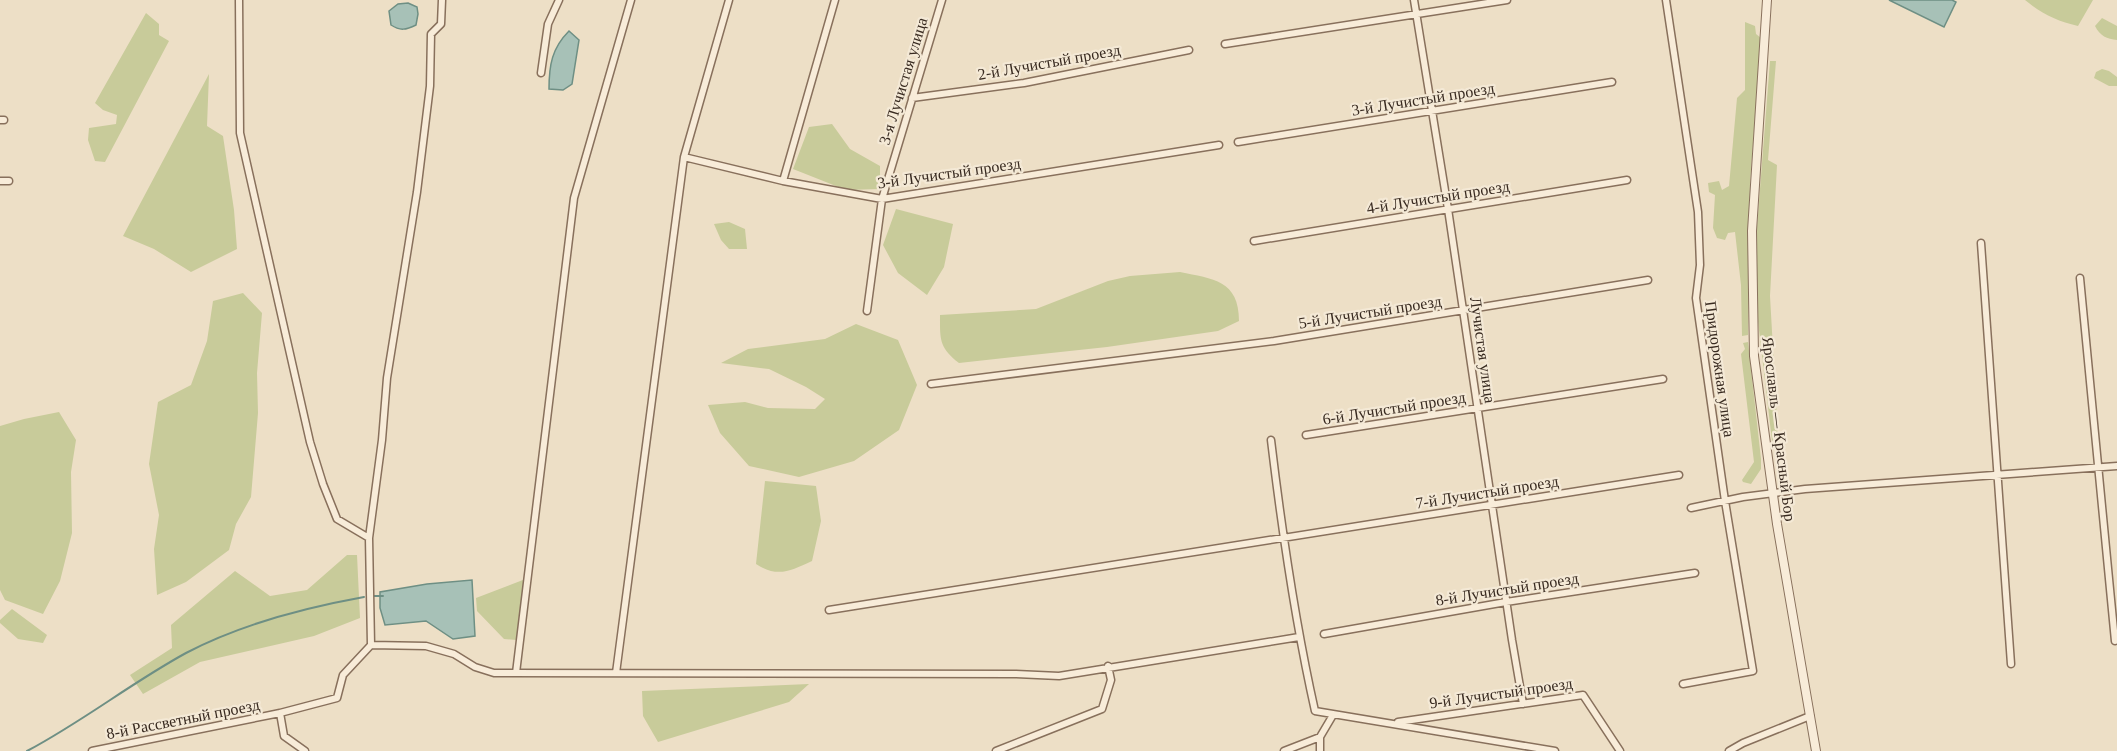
<svg xmlns="http://www.w3.org/2000/svg" width="2117" height="751" font-family="Georgia,serif">
	<style>
		.green { fill: #c8cb9a }
		.water { fill: #a7c1b7; stroke: #6e8f84; stroke-width: 1.5 }
		.lines { fill: none; stroke-linecap: round; stroke-linejoin: round }
		.stream { stroke: #6e8f84; stroke-width: 2 }
		.minor-casing { stroke: #88705c; stroke-width: 9 }
		.tertiary-casing { stroke: #88705c; stroke-width: 10 }
		.minor { stroke: #f8ecd9; stroke-width: 6 }
		.tertiary { stroke: #f8ecd9; stroke-width: 8 }
		.labels { text-anchor: middle; dominant-baseline: central; stroke-width: 4.5; stroke-linejoin: round; paint-order: stroke }
		.street-label { font-size: 16px; fill: #382a20; stroke: #f4e9d6 }
	</style>
	<rect width="100%" height="100%" fill="#eddfc6"/>
	<path class="green" d="M2025 0H2093L2078 26C2057 21 2042 14 2025 0Z
		M146 13 159 24V35L169 41 105 162 95 161 88 140 89 128 116 124 117 115 103 110 95 103Z
		M2102 18 2117 26V40C2107 39 2100 36 2095 26Z
		M1745 22 1755 26 1756 34 1761 38 1750 183 1748 335 1742 336 1741 285 1735 232 1728 233 1725 240 1717 238 1713 228 1715 195 1709 192 1708 183 1719 181 1722 190 1729 186 1737 98 1745 90Z
		M1770 61H1776L1768 160 1777 165 1770 296 1778 438 1772 441 1757 313V227Z
		M2102 69 2109 71 2117 77V86H2109L2094 78 2096 72Z
		M209 74 207 126 223 136 234 210 237 249 191 272 154 249 123 236Z
		M832 124 850 149 880 166V189L846 190 793 169 809 127Z
		M896 209 953 224 944 267 927 295 898 273 883 245Z
		M729 222 745 229 747 249H729L721 240 714 224Z
		M1180 272C1213 279 1239 280 1239 321L1218 331 1107 347 959 363C939 347 940 340 940 315L1036 309 1108 281 1130 276Z
		M243 293 262 313 257 373 258 413 251 497 236 524 229 550 186 582 157 595 154 549 159 515 149 464 158 402 191 385 207 341 213 301Z
		M856 324 898 340 917 385 899 430 854 461 799 477 749 466 720 433 708 405 745 402 768 408 815 409 825 399 806 387 769 369 721 363 748 349 825 339Z
		M1748 342 1761 459V469L1751 484 1743 482 1742 480 1754 462 1741 354 1745 349 1743 343Z
		M59 412 76 440 71 472 72 533 60 581 43 614 5 600 0 590V426L24 419Z
		M765 481 816 486 821 521 812 561C790 571 778 578 756 564Z
		M347 555H357L360 618 314 636 200 662 143 694 130 675 172 648 171 625 235 571 270 596 307 590Z
		M528 578 517 640 504 639 477 611 476 598Z
		M12 609 47 635 43 643 18 639 0 623V620Z
		M809 684 789 702 658 742 643 716 642 691Z"/>
	<path class="water" d="M1889 0H1952L1956 2 1944 27Z
		M408 3 417 7 418 14 416 25C406 30 400 31 391 25L389 11 398 4Z
		M569 31 579 40 572 84 563 90 549 89C549 65 552 48 569 31Z
		M472 580 475 636 453 639 426 621 385 625 380 608V592L427 584Z"/>
	<g class="lines">
		<path class="stream" d="M374 596H383
			M27 751C82 722 131 683 186 653 241 624 303 608 364 597"/>
		<defs>
			<path id="minor" d="M239 0 240 133 310 442 323 484 337 519 369 538 371 645 343 675 337 698 280 713 284 736 305 751
				M1414 0 1448 209 1512 640 1523 704
				M1666 0 1698 212 1700 265 1696 298 1725 501 1753 671 1683 684
				M1225 44 1507 0
				M541 73 548 24 559 0
				M912 98 1024 83 1189 50
				M0 120H4
				M1238 142 1612 82
				M684 157 783 181 882 199 1219 145
				M0 181H9
				M783 181 835 0
				M1254 241 1627 180
				M1981 243 2011 664
				M2080 278 2115 641
				M867 311 882 199 942 0
				M931 384 1274 341 1648 280
				M1306 435 1663 379
				M1271 440C1282 532 1295 622 1315 711L1555 751
				M1691 508 1743 497 1805 489 2117 466
				M369 538 382 440 387 378 417 192 430 86 431 34 441 24 442 0
				M829 610 1679 475
				M1324 634 1506 602 1695 573
				M371 645 426 646 454 654 475 667 494 673 1016 674 1059 676 1299 637
				M516 673 574 198 631 0
				M616 673 684 157 729 0
				M1398 722 1583 695 1620 751
				M92 751 280 713
				M996 751 1102 709 1111 680 1108 666
				M1284 751 1320 737
				M1320 751V737L1333 715
				M1729 751 1743 743 1810 716"/>
			<path id="tertiary" d="M1767 0 1752 231 1754 356 1777 524 1816 751"/>
		</defs>
		<use href="#minor" class="minor-casing"/>
		<use href="#tertiary" class="tertiary-casing"/>
		<use href="#minor" class="minor"/>
		<use href="#tertiary" class="tertiary"/>
	</g>
	<g class="labels">
		<g class="street-label">
			<text transform="translate(1049 62) rotate(-10)">2-й Лучистый проезд</text>
			<text transform="translate(903 81) rotate(-73)">3-я Лучистая улица</text>
			<text transform="translate(1423 99) rotate(-9)">3-й Лучистый проезд</text>
			<text transform="translate(949 173) rotate(-8)">3-й Лучистый проезд</text>
			<text transform="translate(1438 197) rotate(-9)">4-й Лучистый проезд</text>
			<text transform="translate(1370 312) rotate(-9)">5-й Лучистый проезд</text>
			<text transform="translate(1483 350) rotate(82)">Лучистая улица</text>
			<text transform="translate(1720 369) rotate(82)">Придорожная улица</text>
			<text transform="translate(1394 408) rotate(-9)">6-й Лучистый проезд</text>
			<text transform="translate(1779 429) rotate(83)">Ярославль — Красный Бор</text>
			<text transform="translate(1487 492) rotate(-9)">7-й Лучистый проезд</text>
			<text transform="translate(1507 589) rotate(-9)">8-й Лучистый проезд</text>
			<text transform="translate(1501 693) rotate(-8)">9-й Лучистый проезд</text>
			<text transform="translate(183 719) rotate(-11)">8-й Рассветный проезд</text>
		</g>
	</g>
</svg>
